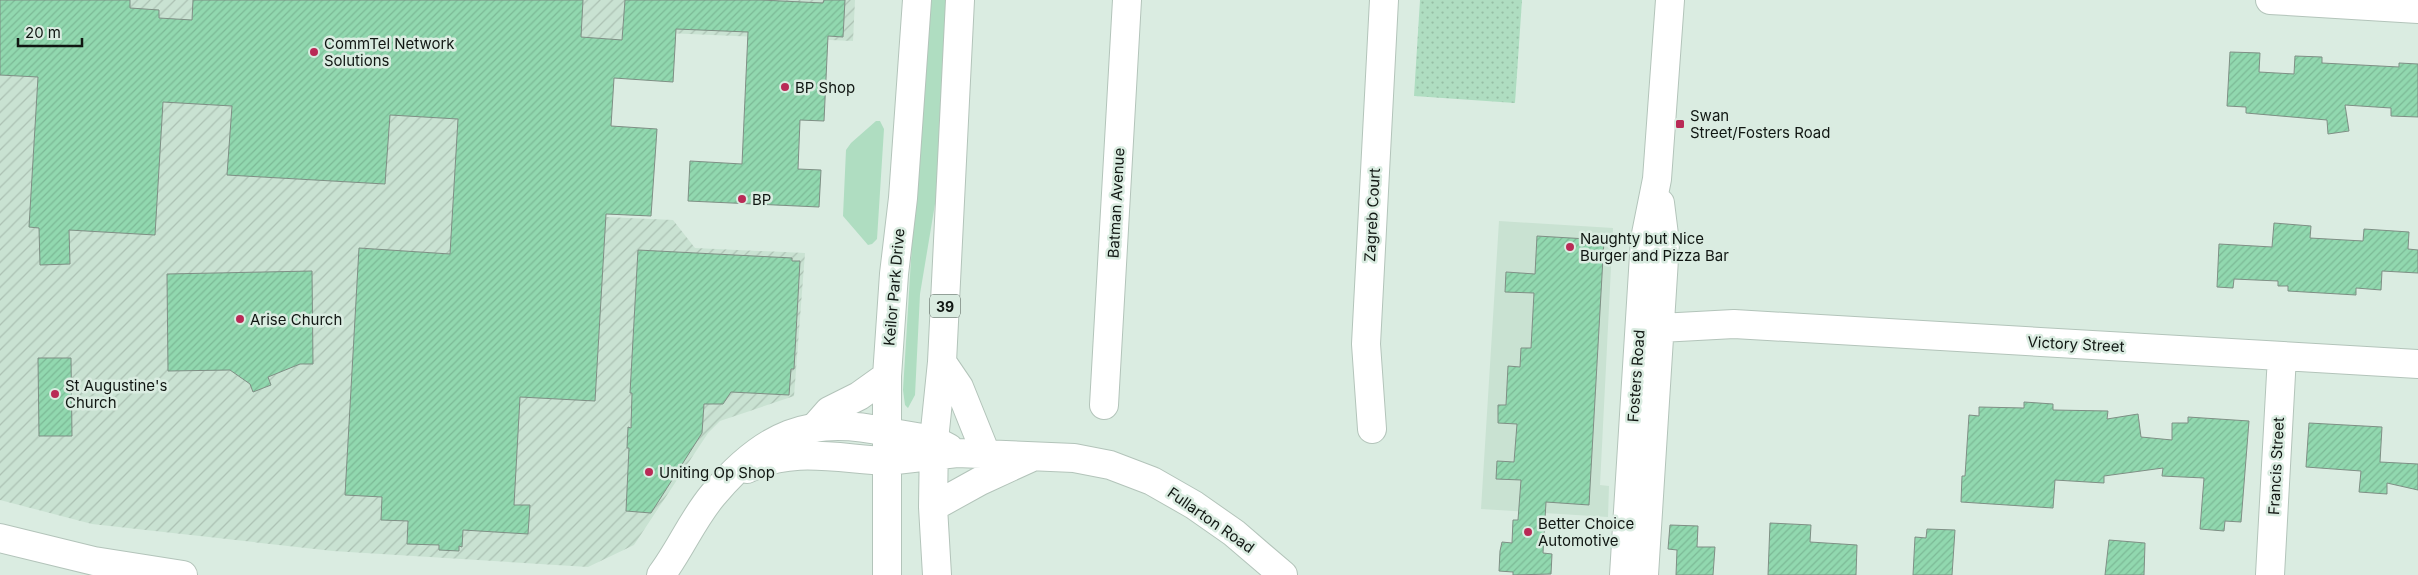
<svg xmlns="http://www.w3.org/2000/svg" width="2418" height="575" font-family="Inter,sans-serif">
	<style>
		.built { fill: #c9e2d2 }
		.industrial { fill: url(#industrial-furrows) }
		.grass { fill: #afddc1 }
		.park { fill: url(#park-dots) }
		.building { fill: url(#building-hatch); stroke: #7f8f85 }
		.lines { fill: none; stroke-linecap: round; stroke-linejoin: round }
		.minor-casing { stroke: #b3c4ba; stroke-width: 30 }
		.major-casing { stroke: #b3c4ba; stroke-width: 30 }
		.minor { stroke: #fff; stroke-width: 28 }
		.major { stroke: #fff; stroke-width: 28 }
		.poi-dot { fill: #b92a56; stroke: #daece1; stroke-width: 2 }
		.labels { text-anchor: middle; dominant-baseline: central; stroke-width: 5; stroke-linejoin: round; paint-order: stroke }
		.shield { fill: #daece1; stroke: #4d5751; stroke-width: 1 }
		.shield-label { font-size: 14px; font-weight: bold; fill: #111713 }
		.poi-label { font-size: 15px; fill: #111713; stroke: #daece1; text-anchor: start }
		.street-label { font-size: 15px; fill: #111713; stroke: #daece1 }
	</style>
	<defs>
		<pattern id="industrial-furrows" width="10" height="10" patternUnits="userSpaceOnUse" patternTransform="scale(1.25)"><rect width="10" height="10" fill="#c9e2d2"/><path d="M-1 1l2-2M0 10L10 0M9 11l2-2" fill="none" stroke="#acc1b3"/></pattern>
		<pattern id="park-dots" width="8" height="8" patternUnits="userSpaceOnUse" patternTransform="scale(1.25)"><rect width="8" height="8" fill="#afddc1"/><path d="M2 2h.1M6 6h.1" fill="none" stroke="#96bda5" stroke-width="1.8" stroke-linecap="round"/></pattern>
		<pattern id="building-hatch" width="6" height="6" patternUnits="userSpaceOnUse" patternTransform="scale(1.25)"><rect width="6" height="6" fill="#91d8af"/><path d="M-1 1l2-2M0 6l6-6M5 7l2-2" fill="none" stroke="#7cb996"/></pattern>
	</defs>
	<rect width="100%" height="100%" fill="#daece1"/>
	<path class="built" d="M1499 221 1613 228 1600 485 1609 486 1608 517 1481 509Z"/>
	<path class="industrial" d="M0 0H855L853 41 666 33 609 78 606 217 673 220 695 248 805 253 794 396 720 421 708 433 634 545 588 567 333 551 92 524 0 500Z"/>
	<path class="grass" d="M927 0H948L937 192 920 294 915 395 908 408 905 405 903 390Z
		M876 121H880L884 129 877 239 872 244 868 245 843 216 846 150 851 143Z"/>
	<path class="park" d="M1420 0H1522L1515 103 1414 96Z"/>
	<path class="building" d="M0 0H130V8L159 10V18L192 20 193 0H583L581 37 622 40 625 0H761L823 3 824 0H845L843 37 828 36 824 121 800 120 798 169 821 170 819 207 688 201 690 161 742 164 748 32 676 29 673 82 614 78 611 126 657 129 651 216 606 214 595 401 520 397 514 505H530L528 534 463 530 462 547 459 546V551L439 550V545L407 544 408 521 381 520 382 497 345 495 359 248 450 254 458 119 390 115 385 184 227 175 232 106 163 102 155 235 69 230 70 264 40 265 39 228 29 227 38 77 0 75Z
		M2230 52 2260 53 2259 72 2294 74 2295 56 2322 57V63L2399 67V63L2418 64V117L2391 116V108L2345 105 2349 131 2328 134 2327 120 2246 113V107L2227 106Z
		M2274 223 2311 226 2310 238 2363 241 2364 229 2409 232 2408 249 2418 250V273L2382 271 2381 290 2356 288V295L2288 291V286H2278V281L2234 279 2233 288 2217 287 2219 244 2272 247Z
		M1537 236 1604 240 1589 505 1546 502 1543 553 1552 554 1551 574 1513 575V572L1499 571 1500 551 1502 542 1512 543 1513 520H1518L1521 480 1496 479 1497 461 1514 462 1517 424 1498 423V405H1506L1508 366 1520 367 1521 348H1531L1534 293 1505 292 1506 272 1535 274Z
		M638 250 792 258V261H800L794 369H791L789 395 731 392 723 404H704L702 433 651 513 626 511 629 448H627L628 427 631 428 632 393H630Z
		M312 271 313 364H300L268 377 271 385 253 392 250 384 230 370 168 371 167 274Z
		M38 358H71L72 436H39Z
		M2024 402 2053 404V410L2108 411 2107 419 2138 414 2141 437 2172 440V423H2188V417L2249 421 2241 522 2225 521 2224 531 2200 529 2204 478 2162 476 2163 468 2104 476V483L2055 480 2053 508 1961 502 1962 476H1965L1969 415 1979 416V407L2024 408Z
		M2309 423 2382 427 2380 462 2418 464V490L2387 483V494L2359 492 2361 471 2306 467Z
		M1770 523 1811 525 1810 542 1857 545 1856 575H1768Z
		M1670 525 1698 526 1697 547H1715L1713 575H1676L1677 550 1668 549Z
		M1927 529 1955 530 1952 575H1913L1915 537 1926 538Z
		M2109 540 2145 543 2144 575H2105Z"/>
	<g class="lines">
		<defs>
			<path id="minor" d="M2270 0 2418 9
				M1640 320 1660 328 1734 324 2418 364
				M1104 405 1127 0
				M1372 429 1366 344 1384 0
				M747 469C792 446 839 459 887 461
				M0 538 94 561 183 575
				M661 575C680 550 692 520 713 495 763 435 809 414 887 432
				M1624 575 1645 239 1657 179 1670 0
				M1644 575 1665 243 1660 203
				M2270 575 2282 356"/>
			<path id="major" d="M942 362 959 387 986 454
				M814 428 829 411 859 396 887 376
				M887 432 934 440 949 448
				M887 461 957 453 1074 458 1110 465 1152 481 1194 505 1234 533 1283 575
				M933 507 980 481 1030 458
				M887 575V376L894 274 903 198 917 0
				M937 575 933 507 934 440 942 362 960 0"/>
		</defs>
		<use href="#minor" class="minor-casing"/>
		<use href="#major" class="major-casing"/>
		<use href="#minor" class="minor"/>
		<use href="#major" class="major"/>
	</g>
	<g class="poi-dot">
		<circle cx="314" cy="52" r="5"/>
		<circle cx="785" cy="87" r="5"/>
		<rect x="1675" y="119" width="10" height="10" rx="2.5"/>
		<circle cx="742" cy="199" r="5"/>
		<circle cx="1570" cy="247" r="5"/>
		<circle cx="240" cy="319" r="5"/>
		<circle cx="55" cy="394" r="5"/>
		<circle cx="649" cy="472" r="5"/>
		<circle cx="1528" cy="532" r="5"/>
	</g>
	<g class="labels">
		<rect class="shield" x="930" y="294.5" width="30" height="23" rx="4"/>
		<g class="shield-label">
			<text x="945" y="306">39</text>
		</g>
		<g class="poi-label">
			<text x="324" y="43">CommTel Network<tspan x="324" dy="17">Solutions</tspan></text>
			<text x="795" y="87">BP Shop</text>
			<text x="1690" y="115">Swan<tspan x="1690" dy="17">Street/Fosters Road</tspan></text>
			<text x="752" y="199">BP</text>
			<text x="1580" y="238">Naughty but Nice<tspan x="1580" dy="17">Burger and Pizza Bar</tspan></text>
			<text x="250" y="319">Arise Church</text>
			<text x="65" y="385">St Augustine's<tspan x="65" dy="17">Church</tspan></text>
			<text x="659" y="472">Uniting Op Shop</text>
			<text x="1538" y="523">Better Choice<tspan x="1538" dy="17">Automotive</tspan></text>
		</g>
		<g class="street-label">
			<text transform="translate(1116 203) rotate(-87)">Batman Avenue</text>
			<text transform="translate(1372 215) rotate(-87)">Zagreb Court</text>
			<text transform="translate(894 287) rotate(-85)">Keilor Park Drive</text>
			<text transform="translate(2076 344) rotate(3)">Victory Street</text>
			<text transform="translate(1636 376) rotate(-86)">Fosters Road</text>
			<text transform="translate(2276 466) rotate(-87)">Francis Street</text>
			<text transform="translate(1211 520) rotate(35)">Fullarton Road</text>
		</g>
	</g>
	<path d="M18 38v8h64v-8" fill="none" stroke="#111713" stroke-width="2.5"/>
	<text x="25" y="38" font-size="15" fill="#111713" stroke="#daece1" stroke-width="4" paint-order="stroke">20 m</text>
</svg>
